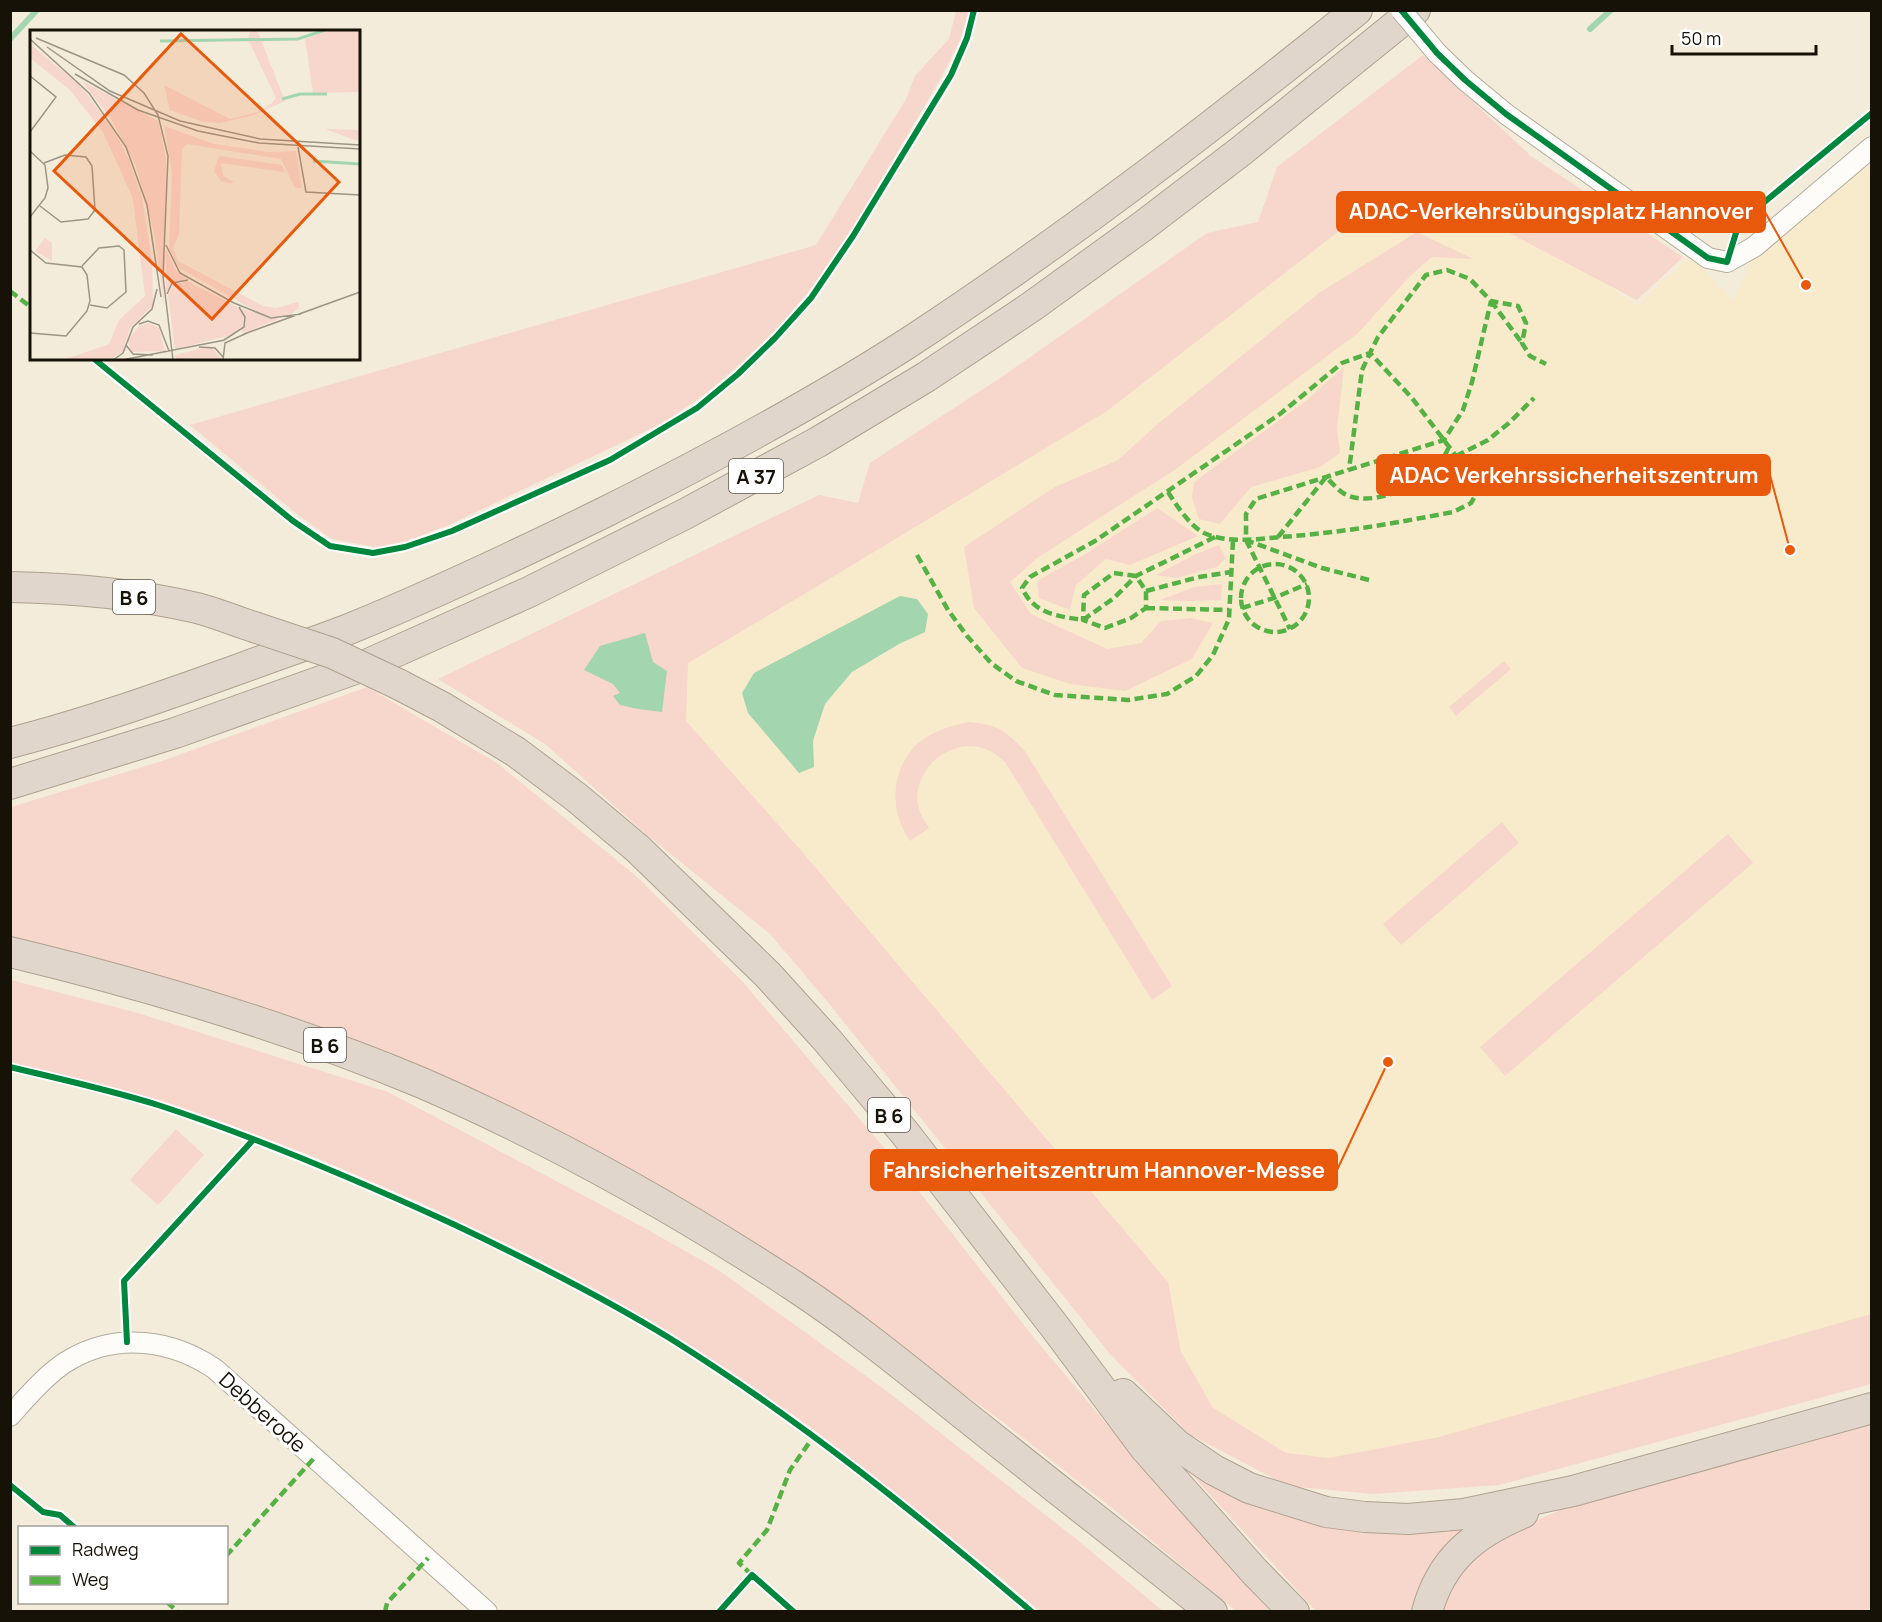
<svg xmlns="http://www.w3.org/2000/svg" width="1882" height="1622" font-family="Manrope,sans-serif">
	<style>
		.built { fill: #f7ebcc }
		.green { fill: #f7d6cb }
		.water { fill: #a3d5ae }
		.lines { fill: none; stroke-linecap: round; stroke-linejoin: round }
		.stream { stroke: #a3d5ae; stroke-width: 6 }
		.minor-casing { stroke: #b1ac9e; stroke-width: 22 }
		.highway-casing { stroke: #afa18f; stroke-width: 32 }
		.minor { stroke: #fdfcf9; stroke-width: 20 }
		.highway { stroke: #e0d6cb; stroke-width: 30 }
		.minor-bridge-casing { stroke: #b1ac9e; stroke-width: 22; stroke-linecap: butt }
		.highway-bridge-casing { stroke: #afa18f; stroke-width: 32; stroke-linecap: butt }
		.minor-bridge { stroke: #fdfcf9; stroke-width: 20 }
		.highway-bridge { stroke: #e0d6cb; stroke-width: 30 }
		.quiet { stroke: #55b144; stroke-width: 4.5; stroke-dasharray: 9 4.5; stroke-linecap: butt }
		.cycleway-casing { stroke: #fff; stroke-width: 10 }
		.cycleway { stroke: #00873e; stroke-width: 6 }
		.labels { text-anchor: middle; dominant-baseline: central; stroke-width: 6; stroke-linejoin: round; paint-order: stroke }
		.shield { fill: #fff; stroke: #5d5951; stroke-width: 1.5 }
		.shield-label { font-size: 20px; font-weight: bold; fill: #171207 }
		.street-label { font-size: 21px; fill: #171207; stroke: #fff }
		.inset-river { fill: none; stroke: #a3d5ae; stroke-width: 3 }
		.inset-road { fill: none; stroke: #9c9586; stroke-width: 1.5 }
		.view { fill: #e8590c; fill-opacity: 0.15; stroke: #e8590c; stroke-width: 3 }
		.inset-edge { fill: none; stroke: #171207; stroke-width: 3 }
		.leader { fill: none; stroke: #e8590c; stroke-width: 2 }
		.callout-dot { fill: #e8590c; stroke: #fff; stroke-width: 2 }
		.callout { fill: #e8590c; stroke: #e8590c; stroke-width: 2 }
		.callout-label { font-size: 22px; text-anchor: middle; font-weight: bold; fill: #fff }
	</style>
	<rect width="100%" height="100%" fill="#f4ecda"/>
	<path class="built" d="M1871 155V1324L1313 1476 1197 1418 689 800 677 659 1398 165 1452 173 1637 306 1691 256 1733 302 1753 258Z"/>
	<path class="green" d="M956 11H969L960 40 942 76 849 235 806 295 773 333 738 366 704 395 663 423 451 524 405 542 376 547 332 539 297 514 190 425 816 245 906 99 915 76 949 39Z
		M1423 55 1531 156 1683 257 1637 300 1435 194 1379 200 1107 411 806 593 688 663 686 721 797 846 1168 1282 1181 1352 1213 1408 1286 1453 1329 1458 1439 1437 1871 1314V1384L1499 1485 1373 1494 1288 1486 1189 1434 1110 1354 826 1000 770 934 647 835 545 744 438 679 819 495 858 503 870 463 1003 376 1207 233 1258 222 1277 167Z
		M1417 232 1473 259 1432 257 1411 275 1358 333 1176 469 1037 558 1010 582 1031 614 1107 649 1141 643 1161 621 1191 618 1213 623 1192 659 1125 691 1070 684 1022 668 974 608 964 547 1055 487 1118 460 1159 423 1319 293Z
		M1344 367 1337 428 1340 453 1320 467 1251 487 1220 524 1199 519 1192 497 1194 482 1307 400Z
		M1157 508 1198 536 1130 565 1106 559 1076 585 1070 610 1039 598 1037 581 1087 553Z
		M1219 545 1226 558 1217 567 1176 578 1156 575 1196 554Z
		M1222 584 1221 600 1187 601 1160 600 1194 587Z
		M1504 661 1511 669 1456 716 1449 707Z
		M367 687 497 763 635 875 743 982 892 1157 1035 1339 1164 1492 1270 1611H1236L1122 1516 1003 1422 819 1290 225 996 89 956 11 938V807L162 761Z
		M968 722C997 725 1004 729 1024 750L1172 986 1152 1000 1005 762C1001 759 996 753 990 751 957 735 918 762 917 798 917 809 923 819 929 828L910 841C890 812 890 775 914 747 928 733 949 726 968 722Z
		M1502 822 1519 843 1401 945 1383 924Z
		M1728 834 1753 863 1505 1076 1480 1047Z
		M11 980 138 1013 388 1092 641 1226 717 1269 884 1389 1075 1538 1163 1611H1040L976 1558 816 1431 673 1335 600 1293 523 1252 423 1204 314 1157 208 1117 156 1101 11 1064Z
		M176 1129 204 1155 158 1205 130 1180Z
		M1871 1423V1611L1438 1612 1464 1566 1504 1534 1563 1509 1820 1439Z
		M1174 1455 1222 1488 1476 1524 1415 1611H1316Z"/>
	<path class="water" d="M900 596 917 599 928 614 925 632 899 644 852 672 825 704 813 741 814 767 799 773 748 713 742 693 754 673Z
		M645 633 653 662 667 671 662 712 638 709 620 705 613 696 620 693 613 684 584 670 600 646Z"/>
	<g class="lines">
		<path class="stream" d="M1590 29 1611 10
			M10 39 37 10"/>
		<defs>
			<path id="minor" d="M1437 53 1465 80 1506 114 1708 258 1727 262 1754 247 1872 147
				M10 1416C27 1397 49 1371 71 1359 118 1332 172 1340 215 1369L487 1612"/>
			<path id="highway" d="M10 587C73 588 136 594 197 608 216 613 235 621 254 627
				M398 684 442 707 516 752 576 797 638 849 768 975 827 1040 904 1132 1055 1327 1145 1448 1254 1571 1294 1612
				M10 743C88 723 164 696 239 669 276 655 313 643 349 629 435 594 519 554 603 513 707 461 810 406 908 343 1065 240 1211 128 1357 10
				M10 784 175 733 366 665 529 592 685 514 818 442 926 377 1031 307 1143 226 1241 151 1415 10
				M10 952C151 986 289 1027 422 1083 552 1139 676 1209 794 1286 861 1330 921 1381 983 1430 1059 1491 1136 1550 1212 1612
				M1123 1394 1177 1445 1214 1470 1249 1488 1326 1512 1365 1517 1408 1519 1464 1514 1573 1491 1872 1408
				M1427 1612C1441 1559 1475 1533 1523 1513"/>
		</defs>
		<use href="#minor" class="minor-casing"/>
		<use href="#highway" class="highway-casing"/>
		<use href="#minor" class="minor"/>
		<use href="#highway" class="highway"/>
		<defs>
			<path id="minor-bridge" d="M1401 10 1437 53"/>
			<path id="highway-bridge" d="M254 627 332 653 398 684"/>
		</defs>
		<use href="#minor-bridge" class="minor-bridge-casing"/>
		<use href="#highway-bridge" class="highway-bridge-casing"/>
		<use href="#minor-bridge" class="minor-bridge"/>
		<use href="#highway-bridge" class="highway-bridge"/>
		<path class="quiet" d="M10 291 32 308
			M1491 301 1522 343
			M1456 456 1488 440 1509 423 1534 398
			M1478 491 1496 477 1542 469
			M1168 492C1177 506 1189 525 1204 533 1229 544 1255 539 1281 537 1339 533 1396 523 1453 512L1471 503 1478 491 1456 456 1412 398 1370 353 1362 370 1349 470
			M1215 537 1136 576 1114 598 1083 620C1057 616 1034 614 1022 588L1030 577 1095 541 1280 414 1342 363 1370 353 1378 337 1426 275 1447 270 1470 279 1491 301 1518 306 1526 323 1522 343 1530 356 1546 364
			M1278 537 1326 477C1331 482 1337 489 1343 493 1369 509 1418 487 1437 467 1442 462 1446 453 1449 447
			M1246 540 1290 629
			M917 555 948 610 967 636 991 663 1016 681 1055 695 1128 700 1167 694 1196 676 1213 655 1229 619 1233 540
			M1241 598a34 34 0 1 1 68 0a34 34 0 1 1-68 0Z
			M1114 573 1136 576 1146 591V608L1131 618 1105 628 1083 620 1084 595Z
			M1369 580 1322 568 1246 540V514L1256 499 1444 440 1463 410 1472 382 1491 301
			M1146 591 1199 577 1231 572
			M1146 608 1229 610
			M1242 608 1274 598 1307 584
			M226 1556 315 1457
			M752 1575 739 1563 767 1530 790 1470 814 1436
			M167 1602 178 1612
			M385 1612 387 1603 428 1558"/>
		<defs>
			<path id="cycleway" d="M1401 10 1437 53 1465 80 1506 114 1708 258 1727 262 1739 223 1872 113
				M93 358 293 521 330 546 373 553 405 547 452 531 610 460 697 408 738 374 775 338 811 298 853 236 951 75 967 38 974 10
				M10 1067C60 1079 110 1090 158 1105 259 1138 357 1180 453 1224 527 1259 601 1296 671 1339 799 1419 917 1514 1032 1612
				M127 1342 124 1281 253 1140
				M10 1485 43 1512 60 1515 75 1528
				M719 1612 752 1575 794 1612"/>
		</defs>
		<use href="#cycleway" class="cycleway-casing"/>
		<use href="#cycleway" class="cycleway"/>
	</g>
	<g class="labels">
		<g class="shield">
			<rect x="729" y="459" width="54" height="34" rx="4.5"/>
			<rect x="113" y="580" width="42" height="34" rx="4.5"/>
			<rect x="304" y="1028" width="42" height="34" rx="4.5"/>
			<rect x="868" y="1098" width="42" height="34" rx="4.5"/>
		</g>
		<g class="shield-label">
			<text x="756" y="476">A 37</text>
			<text x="134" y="597">B 6</text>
			<text x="325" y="1045">B 6</text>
			<text x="889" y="1115">B 6</text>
		</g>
		<g class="street-label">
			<text transform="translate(263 1412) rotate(42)">Debberode</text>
		</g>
	</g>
	<g transform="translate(30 30)">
		<rect width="330" height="330" fill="#f4ecda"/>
		<path d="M221 0H227L255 71 224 85 190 93 173 92 140 80 134 55 200 89 228 82 242 73 246 68 218 9ZM300 0H330V62L283 63 275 9ZM0 14 52 57 83 100 98 127 112 167 122 231 123 275 100 298 93 321 83 328 33 330 79 314 89 290 115 266 103 169 73 102 40 60 0 28ZM52 51 128 91 136 128 134 274 124 203 106 136 83 92ZM134 96 184 114 239 122 266 121 272 158H265L251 129 157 114 152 119 149 204 143 218 148 231 233 276 246 278 268 272 269 278 261 284 243 287 229 283 149 238 139 218 142 143ZM295 99 330 100V110H325ZM189 126 252 135 255 142 191 133 193 146 204 152 200 153 191 151 184 141ZM15 208 22 213V231L5 221ZM136 219 145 239 156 248 136 261ZM157 251 202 274 211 280 214 294 202 305 145 319 138 264 141 256ZM211 279 249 289 212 303ZM119 293 129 298 135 321 101 322 98 310 109 296ZM173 318H183L192 330H146L145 325Z" fill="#f7d6cb"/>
		<path class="inset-river" d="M130 11 268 9 295 0M252 69 270 64H297M283 131 330 134"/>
		<path class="inset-road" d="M6 8 94 45 114 63 128 85 138 126 133 246 143 330M0 9 59 63 96 117 117 175 131 267M17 17 80 61 150 91 230 109 330 115M45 44 108 80 168 101 229 113 330 119M0 46 26 67 0 102M268 117 276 162 330 165M0 121 15 135 18 158 15 168 0 187M10 176 31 192 58 189 65 180 62 136 56 127 35 125 14 133M136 215 150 243 204 273 241 288 271 284M0 220 16 233 52 237 57 245 60 271 57 281 36 306 0 303M52 236 69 218 89 216 94 220 96 262 77 278 60 275M137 264 142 253 158 250M109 294 118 291 129 295 139 321M214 304 330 262M194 310 214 297 215 287 209 277M96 315 103 324 123 325M169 317 185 318 193 327M83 330 93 323 103 297 122 279 127 259M92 330 195 310M193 330 195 313 217 303"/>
		<path class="view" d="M151 4 309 152 182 289 24 141Z"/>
		<rect width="330" height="330" class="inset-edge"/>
	</g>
	<path class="leader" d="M1806 285L1765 212M1790 550L1770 475M1388 1062L1337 1170"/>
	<g class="callout-dot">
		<circle cx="1806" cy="285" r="6"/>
		<circle cx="1790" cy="550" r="6"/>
		<circle cx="1388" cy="1062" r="6"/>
	</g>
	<g class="callout">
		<rect x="1337" y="192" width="428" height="40" rx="6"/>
		<rect x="1377" y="455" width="393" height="40" rx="6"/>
		<rect x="871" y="1150" width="466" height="40" rx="6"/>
	</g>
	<g class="callout-label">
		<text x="1551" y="219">ADAC-Verkehrsübungsplatz Hannover</text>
		<text x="1574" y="483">ADAC Verkehrssicherheitszentrum</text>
		<text x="1104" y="1178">Fahrsicherheitszentrum Hannover-Messe</text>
	</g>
	<rect width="1882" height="1622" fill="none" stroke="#171207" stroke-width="24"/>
	<rect x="18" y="1526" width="210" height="78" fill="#ffffff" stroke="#a2a09c" stroke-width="1.5"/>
	<rect x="30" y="1546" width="30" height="9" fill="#00873e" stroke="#a2a09c" stroke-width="1.5"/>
	<text x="72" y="1556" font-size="18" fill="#171207">Radweg</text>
	<rect x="30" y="1576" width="30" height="9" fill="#55b144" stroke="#a2a09c" stroke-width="1.5"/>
	<text x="72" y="1586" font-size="18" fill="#171207">Weg</text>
	<path d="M1672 45v9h144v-9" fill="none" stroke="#171207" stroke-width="3"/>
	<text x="1681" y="45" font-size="18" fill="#171207" stroke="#ffffff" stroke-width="4.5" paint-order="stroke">50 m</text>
</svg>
